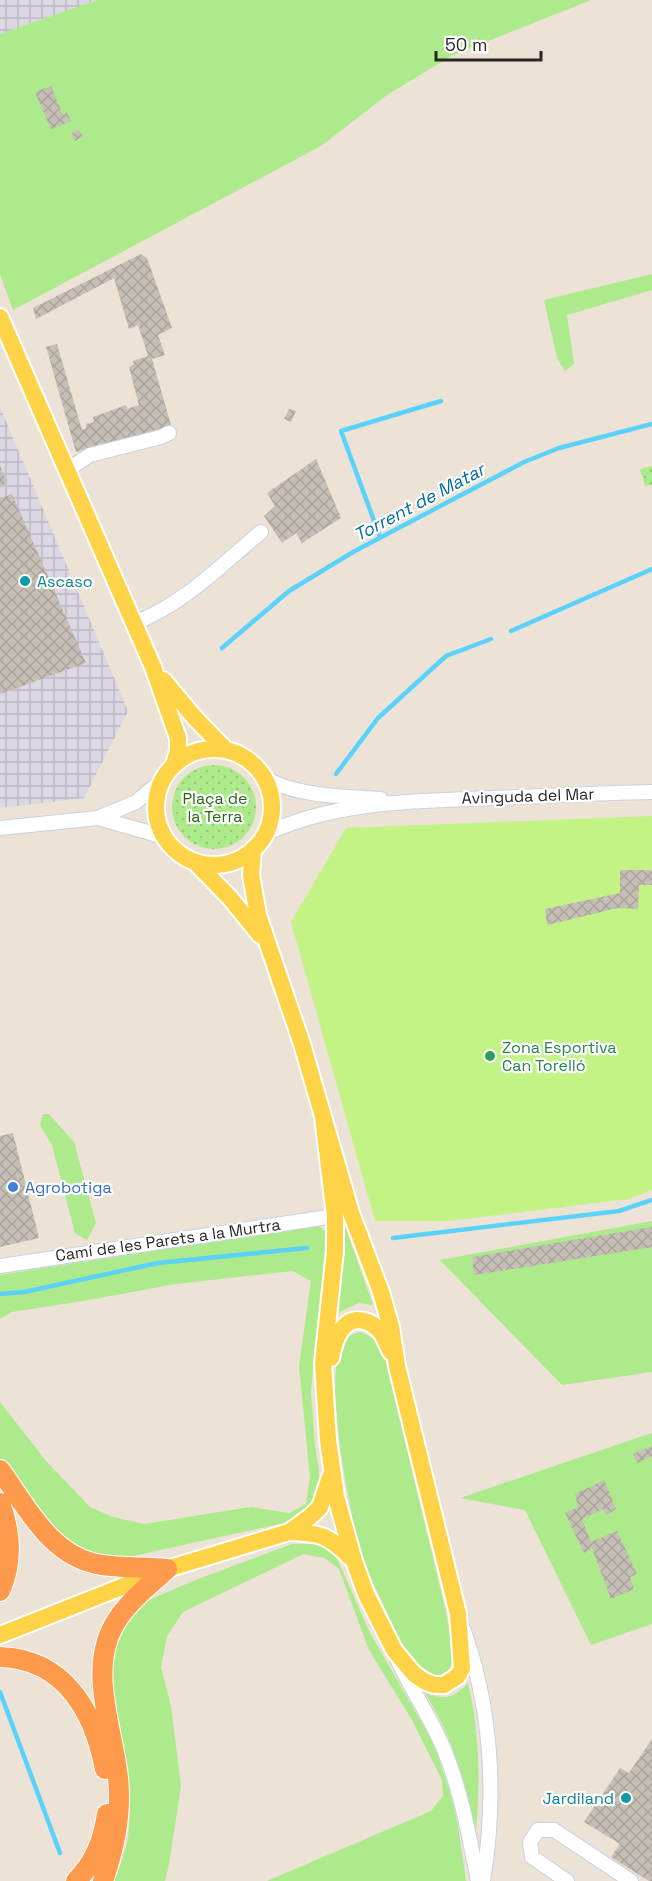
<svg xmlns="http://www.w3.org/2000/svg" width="652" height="1881" font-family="'Space Grotesk',sans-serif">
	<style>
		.industrial { fill: url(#industrial-grid) }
		.grass { fill: #acea8b }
		.garden { fill: url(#garden-dots) }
		.pitch { fill: #c4f385 }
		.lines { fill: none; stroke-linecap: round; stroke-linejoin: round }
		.stream { stroke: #5bd2fb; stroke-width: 4.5 }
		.building { fill: url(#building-cross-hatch) }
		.minor-casing { stroke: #cbd0e2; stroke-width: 16 }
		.major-casing { stroke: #fff; stroke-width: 20 }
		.highway-casing { stroke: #fff; stroke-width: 22 }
		.minor { stroke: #fff; stroke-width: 14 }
		.major { stroke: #ffd347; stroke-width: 16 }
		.highway { stroke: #ff9a4d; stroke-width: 20 }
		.culture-dot { fill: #0f9aa8; stroke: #fff; stroke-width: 2 }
		.leisure-dot { fill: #2e9e5b; stroke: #fff; stroke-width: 2 }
		.shop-dot { fill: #3f7fe0; stroke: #fff; stroke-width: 2 }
		.labels { text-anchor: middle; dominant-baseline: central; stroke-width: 4.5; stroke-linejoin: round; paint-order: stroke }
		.culture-label { font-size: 16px; fill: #0d838f; stroke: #fff; text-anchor: start }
		.street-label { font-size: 16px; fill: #272727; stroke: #fff }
		.park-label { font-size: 16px; fill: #246911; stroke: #fff }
		.leisure-label { font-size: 16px; fill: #27864d; stroke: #fff; text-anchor: start }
		.shop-label { font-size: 16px; fill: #366cbe; stroke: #fff; text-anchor: start }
		.water-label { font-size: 18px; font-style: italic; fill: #006ba1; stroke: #fff }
	</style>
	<defs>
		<pattern id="industrial-grid" width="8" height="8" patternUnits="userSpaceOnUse" patternTransform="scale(1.5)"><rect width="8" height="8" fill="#dbd8e3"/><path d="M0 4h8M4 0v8" fill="none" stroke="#bcb9c3"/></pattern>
		<pattern id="garden-dots" width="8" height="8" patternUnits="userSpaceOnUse" patternTransform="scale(1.5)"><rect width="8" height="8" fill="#acea8b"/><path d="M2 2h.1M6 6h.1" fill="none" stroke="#94c978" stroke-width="1.8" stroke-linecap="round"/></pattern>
		<pattern id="building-cross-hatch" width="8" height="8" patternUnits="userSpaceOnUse" patternTransform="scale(1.5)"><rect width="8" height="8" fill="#c6bfb6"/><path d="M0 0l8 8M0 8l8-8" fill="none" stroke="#aaa49c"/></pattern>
	</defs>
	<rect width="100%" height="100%" fill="#ece2d6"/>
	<path class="industrial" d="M0 0H97L0 34Z
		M0 407 128 711 84 798 0 808Z"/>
	<path class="grass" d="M97 0H591L453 55 387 95 321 146 13 310 0 274V34Z
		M652 274V290L567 315 574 364 565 371 557 358 544 300Z
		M43 1114H49L74 1142 96 1223 87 1240 75 1233 52 1145 40 1125Z
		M652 1221V1372L562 1385 440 1260Z
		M344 1223 373 1305 359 1303 335 1314C343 1284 343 1254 344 1223Z
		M317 1225 325 1231 324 1276 314 1352 311 1393 315 1445 319 1471V1490L313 1506 284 1523 124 1558 96 1557 56 1538 0 1459V1402L46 1461 90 1507 113 1517 144 1524 251 1507 289 1513 306 1504 310 1477 299 1366 311 1281 293 1271 176 1284 83 1301 12 1312 0 1319V1275Z
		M360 1332C375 1337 379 1345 385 1359L445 1608 452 1643 453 1659 450 1668 442 1676C433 1675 424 1673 418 1666 401 1649 392 1623 382 1602 377 1590 369 1577 365 1565 352 1528 320 1369 344 1340 349 1335 354 1334 360 1332Z
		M652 1433V1624L591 1645 525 1510 460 1498Z
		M292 1544H320L336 1556 370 1633 434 1744 452 1798 458 1826 466 1881H267L431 1811 443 1796 442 1780 412 1720 369 1650 339 1569 325 1558 303 1554 183 1612 167 1636 161 1667 171 1706 181 1786 169 1864 165 1881H114C119 1867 126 1852 128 1837 135 1779 115 1721 110 1664L114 1645 124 1623 140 1604 193 1581Z
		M468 1683C480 1733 480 1782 476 1833 466 1784 452 1735 425 1693 445 1700 453 1699 468 1683Z"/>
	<path class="garden" d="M652 466V485L645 486 640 469Z
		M172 807a42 42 0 1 1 84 0a42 42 0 1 1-84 0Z"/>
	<path class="pitch" d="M652 816V1190L628 1199 448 1221H375L291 922 346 828Z"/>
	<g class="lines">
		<path class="stream" d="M380 537 341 431 441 401
			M511 631 652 569
			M222 648 289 591 353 552 524 462 559 448 652 424
			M336 774 378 718 446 656 491 639
			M393 1238 619 1211 652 1200
			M0 1294 24 1292 158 1263 307 1248
			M0 1692 60 1853"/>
	</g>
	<path class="building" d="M51 86 63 115 67 113 71 121 51 129 35 92Z
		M79 129 83 136 75 141 71 134Z
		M141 254 147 258 172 328 158 335 165 355 152 359 171 425 102 448 101 445 76 452 46 347 57 344 82 430 86 428V424L94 422 93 417 126 405 127 409 139 405 129 367 134 364 133 361 148 356 138 325 129 329 114 278 36 319 33 308Z
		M289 409 296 411 291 422 284 419Z
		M316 459 341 518 302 543 296 533 282 543 264 516 275 506 267 493Z
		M0 466 7 483 0 486Z
		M12 494 86 663 0 694V499Z
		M620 870H652V885H639L638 909 618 908 547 925 545 909 620 893Z
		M13 1133 39 1238 0 1247V1136Z
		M652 1227V1247L474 1275 472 1257Z
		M652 1446V1456L637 1463 633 1454Z
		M604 1480 616 1509 607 1515 603 1509 582 1519 591 1542 617 1531 637 1574 630 1577 634 1589 611 1599 592 1548 584 1553 565 1513 578 1507 575 1494Z
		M652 1739V1881H649L611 1857 620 1844 584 1822 620 1768 629 1773Z"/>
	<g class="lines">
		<defs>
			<path id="minor" d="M67 470 90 455 161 437 169 433
				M134 623C183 605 222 564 261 532
				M263 777C297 797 343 796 381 799
				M98 818 154 834 165 839
				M0 828 98 818 136 802 161 781
				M265 834C335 801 416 801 493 798 546 796 599 793 652 792
				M0 1266 335 1216
				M462 1626C492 1706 497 1797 483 1881
				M398 1661C412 1690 430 1717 443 1747 461 1790 469 1835 478 1881
				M567 1881 532 1857 530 1842 538 1830H554L631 1881"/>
			<path id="major" d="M0 317 153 667 178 738V751L174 764
				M163 680 195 718 226 750
				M156 807a58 58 0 1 1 116 0a58 58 0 1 1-116 0Z
				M253 849 251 875 258 915 302 1044 351 1213 381 1292 391 1327 397 1366 458 1614 462 1668 458 1676 444 1685H434L424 1681 414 1674 394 1650 366 1594 354 1561 336 1497 328 1440 323 1363 335 1251V1216L323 1117
				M195 862 230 898 260 935
				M331 1358C334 1342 342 1315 364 1321 371 1322 375 1326 380 1331 385 1337 387 1345 391 1352
				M289 1532C321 1533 328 1535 351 1558
				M0 1635 167 1569 289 1532 311 1516 320 1507 330 1477"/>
			<path id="highway" d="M0 1470C27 1507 51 1558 102 1565 123 1568 145 1567 167 1569
				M0 1503C11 1533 13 1562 0 1591
				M0 1657C65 1659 94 1712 105 1769
				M76 1881C95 1862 103 1840 107 1814
				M103 1881C115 1847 122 1814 118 1778 113 1729 88 1671 114 1625 126 1603 149 1586 167 1569"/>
		</defs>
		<use href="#minor" class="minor-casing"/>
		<use href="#major" class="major-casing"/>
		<use href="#highway" class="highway-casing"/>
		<use href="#minor" class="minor"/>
		<use href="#major" class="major"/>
		<use href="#highway" class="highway"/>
	</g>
	<g class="culture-dot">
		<circle cx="25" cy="581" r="6"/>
		<circle cx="626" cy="1798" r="6"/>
	</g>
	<circle class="leisure-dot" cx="490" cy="1056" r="6"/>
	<circle class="shop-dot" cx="13" cy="1187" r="6"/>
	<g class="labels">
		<g class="culture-label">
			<text x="37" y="581">Ascaso</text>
			<text x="614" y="1798" text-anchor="end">Jardiland</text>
		</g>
		<g class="street-label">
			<text transform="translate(528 796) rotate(-2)">Avinguda del Mar</text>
			<text transform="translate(168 1240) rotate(-8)">Camí de les Parets a la Murtra</text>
		</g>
		<g class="park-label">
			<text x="215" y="798">Plaça de<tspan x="215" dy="18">la Terra</tspan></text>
		</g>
		<g class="leisure-label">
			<text x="502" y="1047">Zona Esportiva<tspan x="502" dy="18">Can Torelló</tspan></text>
		</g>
		<g class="shop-label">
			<text x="25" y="1187">Agrobotiga</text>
		</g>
		<g class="water-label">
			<text transform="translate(419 502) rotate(-28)">Torrent de Matar</text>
		</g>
	</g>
	<path d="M436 51v9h105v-9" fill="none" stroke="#272727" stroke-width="3"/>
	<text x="445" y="51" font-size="18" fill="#272727" stroke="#ffffff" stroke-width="4.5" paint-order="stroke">50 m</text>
</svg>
